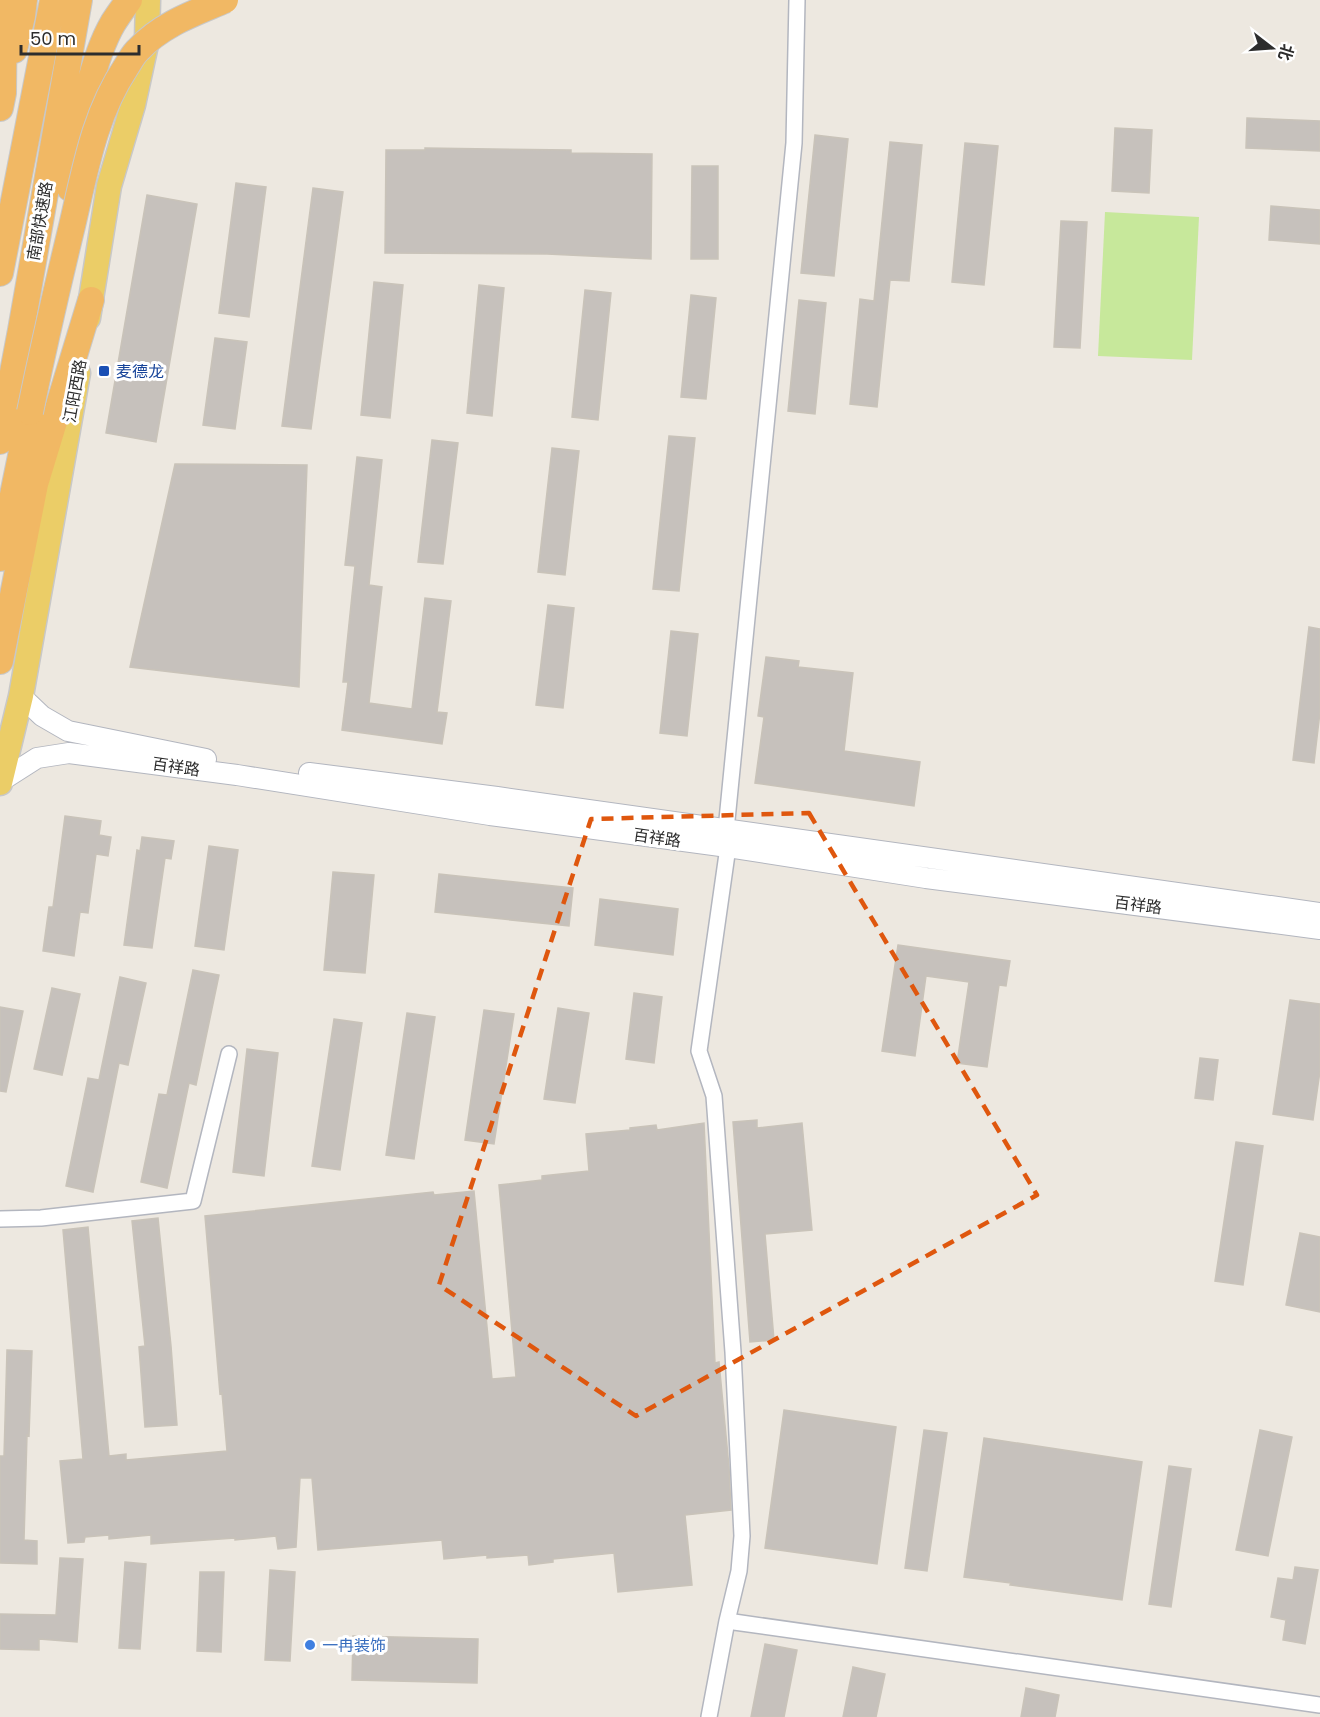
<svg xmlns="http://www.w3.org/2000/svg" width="1320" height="1717" font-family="Poppins,'Noto Sans SC',sans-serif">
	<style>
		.pitch { fill: #c7e89b }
		.building { fill: #c6c1bc; stroke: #c9c3b9; stroke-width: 1.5 }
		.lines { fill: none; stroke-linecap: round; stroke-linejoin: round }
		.minor-casing { stroke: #b3b6bf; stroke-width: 18 }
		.tertiary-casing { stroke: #b3b6bf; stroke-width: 22 }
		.primary-casing { stroke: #c8c8c8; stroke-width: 27 }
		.trunk-casing { stroke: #c8c8c8; stroke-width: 28 }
		.minor { stroke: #fff; stroke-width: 15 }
		.tertiary { stroke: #fff; stroke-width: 20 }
		.primary { stroke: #ebcd67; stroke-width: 24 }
		.trunk { stroke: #f1b864; stroke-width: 26 }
		.trunk-bridge-casing { stroke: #c8c8c8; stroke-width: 28; stroke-linecap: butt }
		.trunk-bridge { stroke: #f1b864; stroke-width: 26 }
		.marked { fill: none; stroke: #df570e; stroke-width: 4.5; stroke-dasharray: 12 8; stroke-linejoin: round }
		.transit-dot { fill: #1a4fb4; stroke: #fff; stroke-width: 2 }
		.shop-dot { fill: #3f7fe0; stroke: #fff; stroke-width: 2 }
		.labels { text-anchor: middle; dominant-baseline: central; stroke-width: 6; stroke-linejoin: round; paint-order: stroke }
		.street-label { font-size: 16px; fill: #2d2d2d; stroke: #fff }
		.transit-label { font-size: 16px; fill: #164399; stroke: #fff; text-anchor: start }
		.shop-label { font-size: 16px; fill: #366cbe; stroke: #fff; text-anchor: start }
	</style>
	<rect width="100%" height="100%" fill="#ede8e0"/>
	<path class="pitch" d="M1105 212 1199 217 1192 360 1098 356Z"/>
	<path class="building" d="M1247 118 1320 121V151L1246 148Z
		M1115 128 1152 130 1149 193 1112 191Z
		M815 135 848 139 834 276 801 273Z
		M890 142 922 145 909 281 890 280 877 407 850 404 860 299 874 301Z
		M965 143 998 146 984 285 952 282Z
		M425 148 571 150V153L652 154 651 259 547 254 385 253 386 150H425Z
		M692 166H718V259H691Z
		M236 183 266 187 249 317 219 313Z
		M313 188 343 192 311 429 282 426Z
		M147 195 197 204 156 442 106 433Z
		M1271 206 1320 210V244L1269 240Z
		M1061 221 1087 222 1080 348 1054 347Z
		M374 282 403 285 390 418 361 415Z
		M479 285 504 288 492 416 467 413Z
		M585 290 611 293 598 420 572 417Z
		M691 295 716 298 706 399 681 397Z
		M799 300 826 303 815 414 788 411Z
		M215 338 247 342 235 429 203 425Z
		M669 436 695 438 679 591 653 589Z
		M432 440 458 443 443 564 418 562Z
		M552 448 579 451 565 575 538 572Z
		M357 457 382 460 369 585 382 587 369 703 412 709 425 598 451 601 437 712 447 713 442 744 342 730 348 682H343L355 566 345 565Z
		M175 464 307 465 299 687 130 667Z
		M548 605 574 608 563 708 536 705Z
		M1309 627 1320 629V712L1314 763 1293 760Z
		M671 631 698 634 687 736 660 733Z
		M766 657 799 661 798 667 853 673 844 751 920 762 914 806 755 783 764 717 758 716Z
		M65 816 101 821 99 835 111 837 108 856 96 854 88 913 80 912 74 956 43 951 49 907H53Z
		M142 837 174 841 171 859 165 858 152 948 124 945 137 850 140 851Z
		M209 846 238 850 224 950 195 946Z
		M333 872 374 875 365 973 324 970Z
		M439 874 573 888 569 926 435 912Z
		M600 899 678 909 673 955 595 945Z
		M898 945 1010 961 1006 986 999 985 987 1067 957 1063 969 982 926 976 915 1056 882 1051Z
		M193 970 219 975 196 1085 189 1083 167 1188 141 1182 159 1094 167 1095Z
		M120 977 146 983 128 1065 119 1063 93 1192 66 1186 88 1078 99 1080Z
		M52 988 80 994 62 1075 34 1069Z
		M634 993 662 997 654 1063 626 1059Z
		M1290 1000 1320 1004V1071L1313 1120 1273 1114Z
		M0 1007 23 1011 6 1092 0 1091Z
		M558 1008 589 1013 575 1103 544 1099Z
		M484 1010 514 1014 494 1144 465 1140Z
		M407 1013 435 1017 414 1159 386 1155Z
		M334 1019 362 1023 340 1170 312 1166Z
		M247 1049 278 1053 264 1176 233 1172Z
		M1200 1058 1218 1060 1213 1100 1195 1098Z
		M757 1120V1128L802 1123 812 1230 765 1234 774 1340 750 1342 733 1122Z
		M704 1123 715 1363 719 1362 729 1467 731 1510 685 1515 692 1585 618 1592 614 1553 553 1559V1562L529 1565 528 1555 487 1558V1555L444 1559 442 1540 318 1550 312 1478H300L296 1547 278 1549 276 1536 235 1540V1538L151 1544V1535L109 1539V1535L85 1537 84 1542 68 1543 60 1461 83 1459 63 1230 88 1227 109 1456 126 1454V1460L227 1451 222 1393 220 1394 205 1216 433 1192 434 1195 474 1191 492 1379 516 1377 499 1185 542 1180V1176L589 1171 586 1134 630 1130V1128L656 1125 657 1130Z
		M1236 1142 1263 1146 1243 1285 1215 1281Z
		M158 1218 171 1346 177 1425 145 1427 139 1347 145 1346 132 1221Z
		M1300 1233 1320 1237V1312L1286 1305Z
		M7 1350 32 1351 29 1436 27 1435 24 1540 37 1541V1564L0 1563V1456H4Z
		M784 1410 896 1427 877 1564 765 1548Z
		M924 1430 947 1433 927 1571 905 1568Z
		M1260 1430 1292 1437 1268 1556 1236 1550Z
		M984 1438 1142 1462 1122 1600 1010 1585 1011 1583 964 1577Z
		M1169 1466 1191 1469 1171 1607 1149 1604Z
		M60 1558 83 1559 77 1642 39 1639V1650L0 1649V1614L56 1615Z
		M125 1562 146 1564 140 1649 119 1648Z
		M1295 1567 1318 1570 1305 1644 1283 1640 1286 1620 1271 1617 1278 1578 1293 1580Z
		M270 1570 295 1572 290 1661 265 1660Z
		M200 1572H224L221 1652 197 1651Z
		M353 1636 478 1639 477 1683 352 1680Z
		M765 1644 797 1650 784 1717H751Z
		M853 1667 885 1674 876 1717H843Z
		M1026 1688 1059 1695 1055 1717H1021Z"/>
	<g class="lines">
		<defs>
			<path id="minor" d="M0 1219 41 1218 193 1201 229 1054
				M727 1621 739 1571 742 1536 733 1352 714 1096 699 1051 728 847 726 830 794 143 797 0
				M709 1717 727 1621 1320 1705"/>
			<path id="tertiary" d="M21 696 42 716 68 731 206 759
				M309 773 497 797 1320 913
				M1 781 37 758 69 753 237 775 490 815 728 847 926 878 1320 929"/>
			<path id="primary" d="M88 318 109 186 133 105 147 40 148 0
				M0 783 21 696 78 373"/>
			<path id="trunk" d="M14 50 22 16 24 0
				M0 108 3 93 4 0
				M70 188C79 138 88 66 113 23 118 15 124 7 129 0
				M0 273 53 0
				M0 441 21 330 79 0
				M0 558 30 412
				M0 661 35 484 91 300"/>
		</defs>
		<use href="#minor" class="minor-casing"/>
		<use href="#tertiary" class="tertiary-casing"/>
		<use href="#primary" class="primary-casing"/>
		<use href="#trunk" class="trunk-casing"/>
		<use href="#minor" class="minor"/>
		<use href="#tertiary" class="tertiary"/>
		<use href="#primary" class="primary"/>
		<use href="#trunk" class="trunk"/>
		<defs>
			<path id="trunk-bridge" d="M30 412C43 349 57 288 72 226 85 171 94 115 126 67 130 61 133 54 139 49 162 24 195 13 225 0"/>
		</defs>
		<use href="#trunk-bridge" class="trunk-bridge-casing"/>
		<use href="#trunk-bridge" class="trunk-bridge"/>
	</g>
	<path class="marked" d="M809 813 1037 1195 636 1416 439 1285 591 819Z"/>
	<rect class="transit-dot" x="98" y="365" width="12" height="12" rx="3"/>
	<circle class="shop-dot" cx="310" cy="1645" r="6"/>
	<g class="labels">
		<g class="street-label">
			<text transform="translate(40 221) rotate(-80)">南部快速路</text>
			<text transform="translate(75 391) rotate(-80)">江阳西路</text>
			<text transform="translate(176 767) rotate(8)">百祥路</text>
			<text transform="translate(657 838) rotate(8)">百祥路</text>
			<text transform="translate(1138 905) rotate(7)">百祥路</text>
		</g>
		<g class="transit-label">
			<text x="116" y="371">麦德龙</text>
		</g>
		<g class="shop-label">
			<text x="322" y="1645">一冉装饰</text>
		</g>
	</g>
	<g transform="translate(1272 48) rotate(107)" stroke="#ffffff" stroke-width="4.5" paint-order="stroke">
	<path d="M0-4.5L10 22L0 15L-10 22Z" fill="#2d2d2d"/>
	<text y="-9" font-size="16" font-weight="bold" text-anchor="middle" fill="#2d2d2d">北</text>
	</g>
	<path d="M21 45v9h118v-9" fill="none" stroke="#2d2d2d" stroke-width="3"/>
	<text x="30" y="45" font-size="18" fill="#2d2d2d" stroke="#ffffff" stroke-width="4.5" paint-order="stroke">50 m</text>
</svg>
